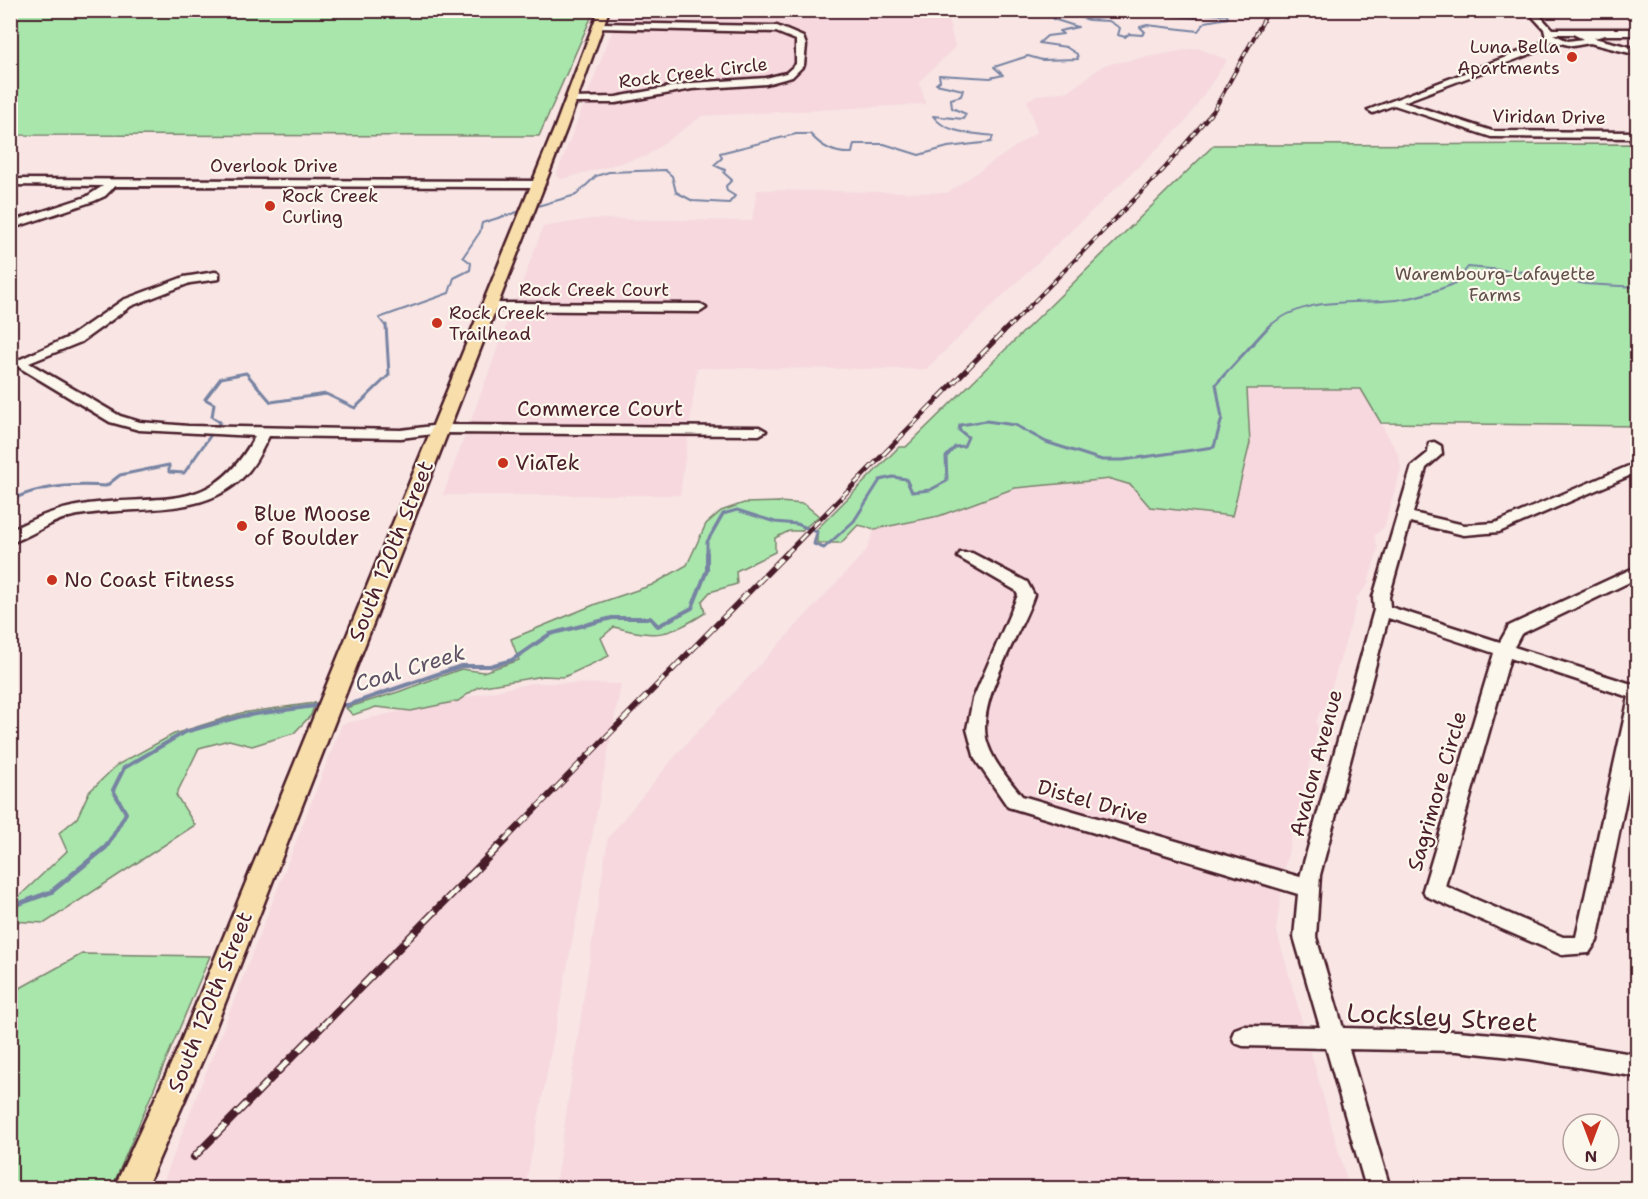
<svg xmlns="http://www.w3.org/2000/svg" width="1648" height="1199" font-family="'Shantell Sans',sans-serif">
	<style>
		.built { fill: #f6d8de }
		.green { fill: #a8e6ac; stroke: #79826c; stroke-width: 1.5 }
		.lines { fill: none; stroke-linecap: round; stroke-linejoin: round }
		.stream-far3 { stroke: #7783a2; stroke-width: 2 }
		.stream-far2 { stroke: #7783a2; stroke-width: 3 }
		.stream-far1 { stroke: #7783a2; stroke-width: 4 }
		.stream { stroke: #7783a2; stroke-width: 5 }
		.minor-casing { stroke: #4a1f2b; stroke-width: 5 }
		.major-casing { stroke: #4a1f2b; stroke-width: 5 }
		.minor { fill: #fbf7ec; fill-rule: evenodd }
		.major { fill: #f8deab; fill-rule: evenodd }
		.rail-far3-casing { stroke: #4a1f2b; stroke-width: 4 }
		.rail-far2-casing { stroke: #4a1f2b; stroke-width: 5 }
		.rail-far1-casing { stroke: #4a1f2b; stroke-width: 6 }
		.rail-casing { stroke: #4a1f2b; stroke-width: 8 }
		.rail-far3 { stroke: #fbf7ec; stroke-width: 2; stroke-dasharray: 6; stroke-linecap: butt }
		.rail-far2 { stroke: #fbf7ec; stroke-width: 3; stroke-dasharray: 10; stroke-linecap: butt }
		.rail-far1 { stroke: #fbf7ec; stroke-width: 4; stroke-dasharray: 12; stroke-linecap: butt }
		.rail { stroke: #fbf7ec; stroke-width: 5; stroke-dasharray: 15; stroke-linecap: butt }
		.poi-dot { fill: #c8321e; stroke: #fbf7ec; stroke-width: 2 }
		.labels { text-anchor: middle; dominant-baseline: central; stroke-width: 4.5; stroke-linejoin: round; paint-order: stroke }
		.far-poi-label { font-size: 18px; fill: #4a1f2b; stroke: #fbf7ec; text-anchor: start }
		.far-street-label { font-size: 18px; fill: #4a1f2b; stroke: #fbf7ec }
		.far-park-label { font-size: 18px; fill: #62514b; stroke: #fbf7ec }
		.street-label { font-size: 21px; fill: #4a1f2b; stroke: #fbf7ec }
		.poi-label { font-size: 21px; fill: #4a1f2b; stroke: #fbf7ec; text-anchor: start }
		.water-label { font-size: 22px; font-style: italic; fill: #605166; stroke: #fbf7ec }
		.near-street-label { font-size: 26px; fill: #4a1f2b; stroke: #fbf7ec }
	</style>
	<rect width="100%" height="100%" fill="#f8e5e4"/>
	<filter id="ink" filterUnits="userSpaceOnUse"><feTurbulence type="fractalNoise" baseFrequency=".0167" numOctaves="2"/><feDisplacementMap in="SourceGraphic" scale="12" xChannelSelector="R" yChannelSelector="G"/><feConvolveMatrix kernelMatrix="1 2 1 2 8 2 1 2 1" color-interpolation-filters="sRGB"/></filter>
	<g filter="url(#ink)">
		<path class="built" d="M620 11H946L955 47 919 82 926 104 702 116 646 156 562 179 556 176Z
			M1197 48 1227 60 1185 122 926 369 693 368 697 369 680 495H443L543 227 591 219 752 221 757 190 947 193 1037 132 1027 100 1039 95 1069 91 1104 65Z
			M1246 389H1361L1398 454 1401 468 1384 527 1374 536 1378 549 1367 586 1355 599 1357 603 1325 709 1320 711 1316 723 1318 728 1285 865 1276 929 1349 1188H555L608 838 677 754 866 551 875 529 939 516 1015 488 1111 479 1131 485 1150 507 1250 443Z
			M533 683 621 684 525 1188H161L342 724Z"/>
		<path class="green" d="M38 10H594V11L539 136 11 135V14Z
			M1637 144V426L1381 423 1361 389H1247L1250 443 1232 516 1150 507 1131 485 1111 479 1015 488 939 516 875 529 858 525 841 543H817V529L899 447H906L1214 145Z
			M779 502 804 504 819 516 801 531H789L775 538V552L736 571 737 584 710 592 702 601 705 613C667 637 657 638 614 627L601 638 609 656 564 677 543 676 478 687 458 701 411 711 376 707 353 715 346 708 398 692 461 669 483 672 519 660 511 639 596 604 652 585 687 565 706 524 721 511 744 503Z
			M315 703 311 715 294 733 252 746 229 740 199 748 176 795 195 825 45 923 11 921V904L67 851 59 833 77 818 89 792 117 765 174 734 241 713Z
			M82 954 210 956 112 1188H11V993Z"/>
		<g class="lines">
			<path class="stream-far3" d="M1057 10 1089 20 1109 21 1120 28 1118 35 1125 37 1129 34 1142 35 1145 32 1140 27 1147 25 1198 31 1205 22 1228 18 1227 15 1197 13 1196 18 1154 14 1183 10
				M534 207 576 195 596 176 609 172 665 170 672 176 676 192 693 201 729 203 735 196 727 191 726 186 732 180 724 173 725 170 714 165 722 158 720 153 796 134H810C822 147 834 154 852 153L854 144H884L919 155 948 147 991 142 993 136C973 133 946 134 933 116L963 119 966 114 952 108 951 99 961 96 963 90 936 84 940 81 939 75 990 78 1003 75 994 67 1028 56 1042 60 1078 59 1077 54 1066 47 1039 43 1047 36 1063 34 1059 31 1078 27 1053 19 1052 10
				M386 327 379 318 449 293 454 278 470 270 471 263 463 257 480 232 482 223 524 210
				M1268 327C1306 295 1351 305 1396 300 1421 297 1444 289 1466 278L1464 272 1468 267 1536 273 1585 284 1638 287"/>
			<path class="stream-far2" d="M10 501C38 485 75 484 106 486L120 475 169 465V472L184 473 220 422 212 417 214 404 205 399 221 378 246 373 271 402 326 394 355 408 389 375 386 325
				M707 555V542L723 514 737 510 775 522 797 524 817 532 814 544 824 548 854 521 880 480 893 477 906 479 912 492 930 490 947 481 946 457 955 447 964 446 968 437 959 430 960 425 986 421 1015 425 1046 442 1102 460H1123L1214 447 1222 418 1216 384 1270 325"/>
			<path class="stream-far1" d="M338 705H348L461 666H490L512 660 550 634 612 618H650L658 626 692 608 707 570V553
				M110 841 126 813 113 790 124 768 185 732 242 716 322 705"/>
			<path class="stream" d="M10 907 51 892 106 847 111 839"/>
			<defs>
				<path id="minor" d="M1533 10H1541V17L1552 29H1638V35H1606L1594 38 1638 49V55L1590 43 1573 46 1552 41 1546 48 1403 102 1492 131 1638 132V138L1491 137 1394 105 1373 113 1368 110 1540 44 1546 38 1544 29 1533 17ZM1553 34H1573L1583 39 1568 41Z
					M599 23 777 26 803 37 806 45 804 65 792 77 766 84 692 89 616 103H568V99L571 98 616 97 692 83 766 78 786 73 796 64V40L776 32 596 28Z
					M10 179 537 181 542 184 537 187 115 186 105 196 94 201 10 229V222L86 197 103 186 10 185Z
					M215 272 219 273V279L190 283 131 306 81 342 29 363 120 416 140 422 188 426 401 430 440 425 759 427 766 431 759 435 440 433 401 438 269 436C262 449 256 464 245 475 201 522 126 503 69 517 48 522 31 537 10 543V531C35 517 60 508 88 504 164 494 213 515 255 436L139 430 110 422 12 363 71 336 123 300 184 277Z
					M489 303 700 304 706 308 700 312 485 310V304Z
					M1434 442 1441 446 1442 454 1426 468 1413 513 1464 525 1495 523 1638 462V472L1499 532 1464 535 1410 522 1389 597 1390 607 1500 642 1509 626 1638 566V578L1521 634 1514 647 1638 686V740L1597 941 1589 953 1562 955 1426 896 1423 890 1494 653 1388 618 1320 875 1316 937 1343 1028 1457 1031 1529 1037 1638 1055V1077L1529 1059 1457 1051 1349 1049 1390 1188H1366L1326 1048 1243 1046 1235 1043 1232 1036 1235 1029 1243 1026 1320 1027 1294 937 1298 894 1008 807 975 759 967 729 973 699 1018 595 1015 590 958 557 960 553H972L1027 582 1034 595C1021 634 978 697 986 738 991 760 1008 779 1022 796L1300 877 1374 610 1373 597 1412 466 1428 453 1429 443ZM1510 658 1629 697 1576 937H1563L1445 886Z"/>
				<path id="major" d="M599 10H609L567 127 205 1054 146 1188H114L177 1051 555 127Z"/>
			</defs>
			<use href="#minor" class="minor-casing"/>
			<use href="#major" class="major-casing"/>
			<use href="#minor" class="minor"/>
			<use href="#major" class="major"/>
			<defs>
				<path id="rail-far3" d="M1009 327 1164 169 1214 110 1269 10"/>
				<path id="rail-far2" d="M785 555 1010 325"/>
				<path id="rail-far1" d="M504 841 787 553"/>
				<path id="rail" d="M194 1157 506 839"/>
			</defs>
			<use href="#rail-far3" class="rail-far3-casing"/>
			<use href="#rail-far2" class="rail-far2-casing"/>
			<use href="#rail-far1" class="rail-far1-casing"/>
			<use href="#rail" class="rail-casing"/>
			<use href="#rail-far3" class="rail-far3"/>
			<use href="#rail-far2" class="rail-far2"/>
			<use href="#rail-far1" class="rail-far1"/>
			<use href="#rail" class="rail"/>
		</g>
	</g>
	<g class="poi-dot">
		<circle cx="1572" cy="57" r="6"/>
		<circle cx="270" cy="206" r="6"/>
		<circle cx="437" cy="323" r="6"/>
		<circle cx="503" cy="463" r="6"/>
		<circle cx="242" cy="526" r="6"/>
		<circle cx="52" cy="580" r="6"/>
	</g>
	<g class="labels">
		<g class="far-poi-label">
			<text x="1560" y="47" text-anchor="end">Luna Bella<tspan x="1560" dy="21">Apartments</tspan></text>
			<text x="282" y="196">Rock Creek<tspan x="282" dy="21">Curling</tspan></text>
			<text x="449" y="313">Rock Creek<tspan x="449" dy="21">Trailhead</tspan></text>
		</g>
		<g class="far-street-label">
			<text transform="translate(693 73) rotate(-7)">Rock Creek Circle</text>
			<text transform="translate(1549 117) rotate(1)">Viridan Drive</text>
			<text x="274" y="166">Overlook Drive</text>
			<text x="594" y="290">Rock Creek Court</text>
		</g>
		<g class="far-park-label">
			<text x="1495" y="274">Warembourg-Lafayette<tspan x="1495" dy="21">Farms</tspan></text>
		</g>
		<g class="street-label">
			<text x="600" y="409">Commerce Court</text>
			<text transform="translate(391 551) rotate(-68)">South 120th Street</text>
			<text transform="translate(1316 763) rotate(-75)">Avalon Avenue</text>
			<text transform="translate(1437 791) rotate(-74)">Sagrimore Circle</text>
			<text transform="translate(1093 802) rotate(16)">Distel Drive</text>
			<text transform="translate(210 1002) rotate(-68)">South 120th Street</text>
		</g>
		<g class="poi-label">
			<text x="515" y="463">ViaTek</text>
			<text x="254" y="514">Blue Moose<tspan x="254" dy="24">of Boulder</tspan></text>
			<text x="64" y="580">No Coast Fitness</text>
		</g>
		<g class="water-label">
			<text transform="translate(410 668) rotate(-17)">Coal Creek</text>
		</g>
		<g class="near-street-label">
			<text transform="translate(1442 1017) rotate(3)">Locksley Street</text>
		</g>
	</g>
	<rect width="1648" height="1199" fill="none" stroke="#fbf7ec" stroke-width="36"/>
	<rect x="18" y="18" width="1612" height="1163" fill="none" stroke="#4a1f2b" stroke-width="2" filter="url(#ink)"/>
	<g transform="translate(1591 1142) rotate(180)"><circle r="28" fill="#fbf7ec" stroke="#b4a19f" stroke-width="1.5"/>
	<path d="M0-4.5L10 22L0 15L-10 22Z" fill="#c8321e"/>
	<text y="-9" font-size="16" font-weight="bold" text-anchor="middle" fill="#4a1f2b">N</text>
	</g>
</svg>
